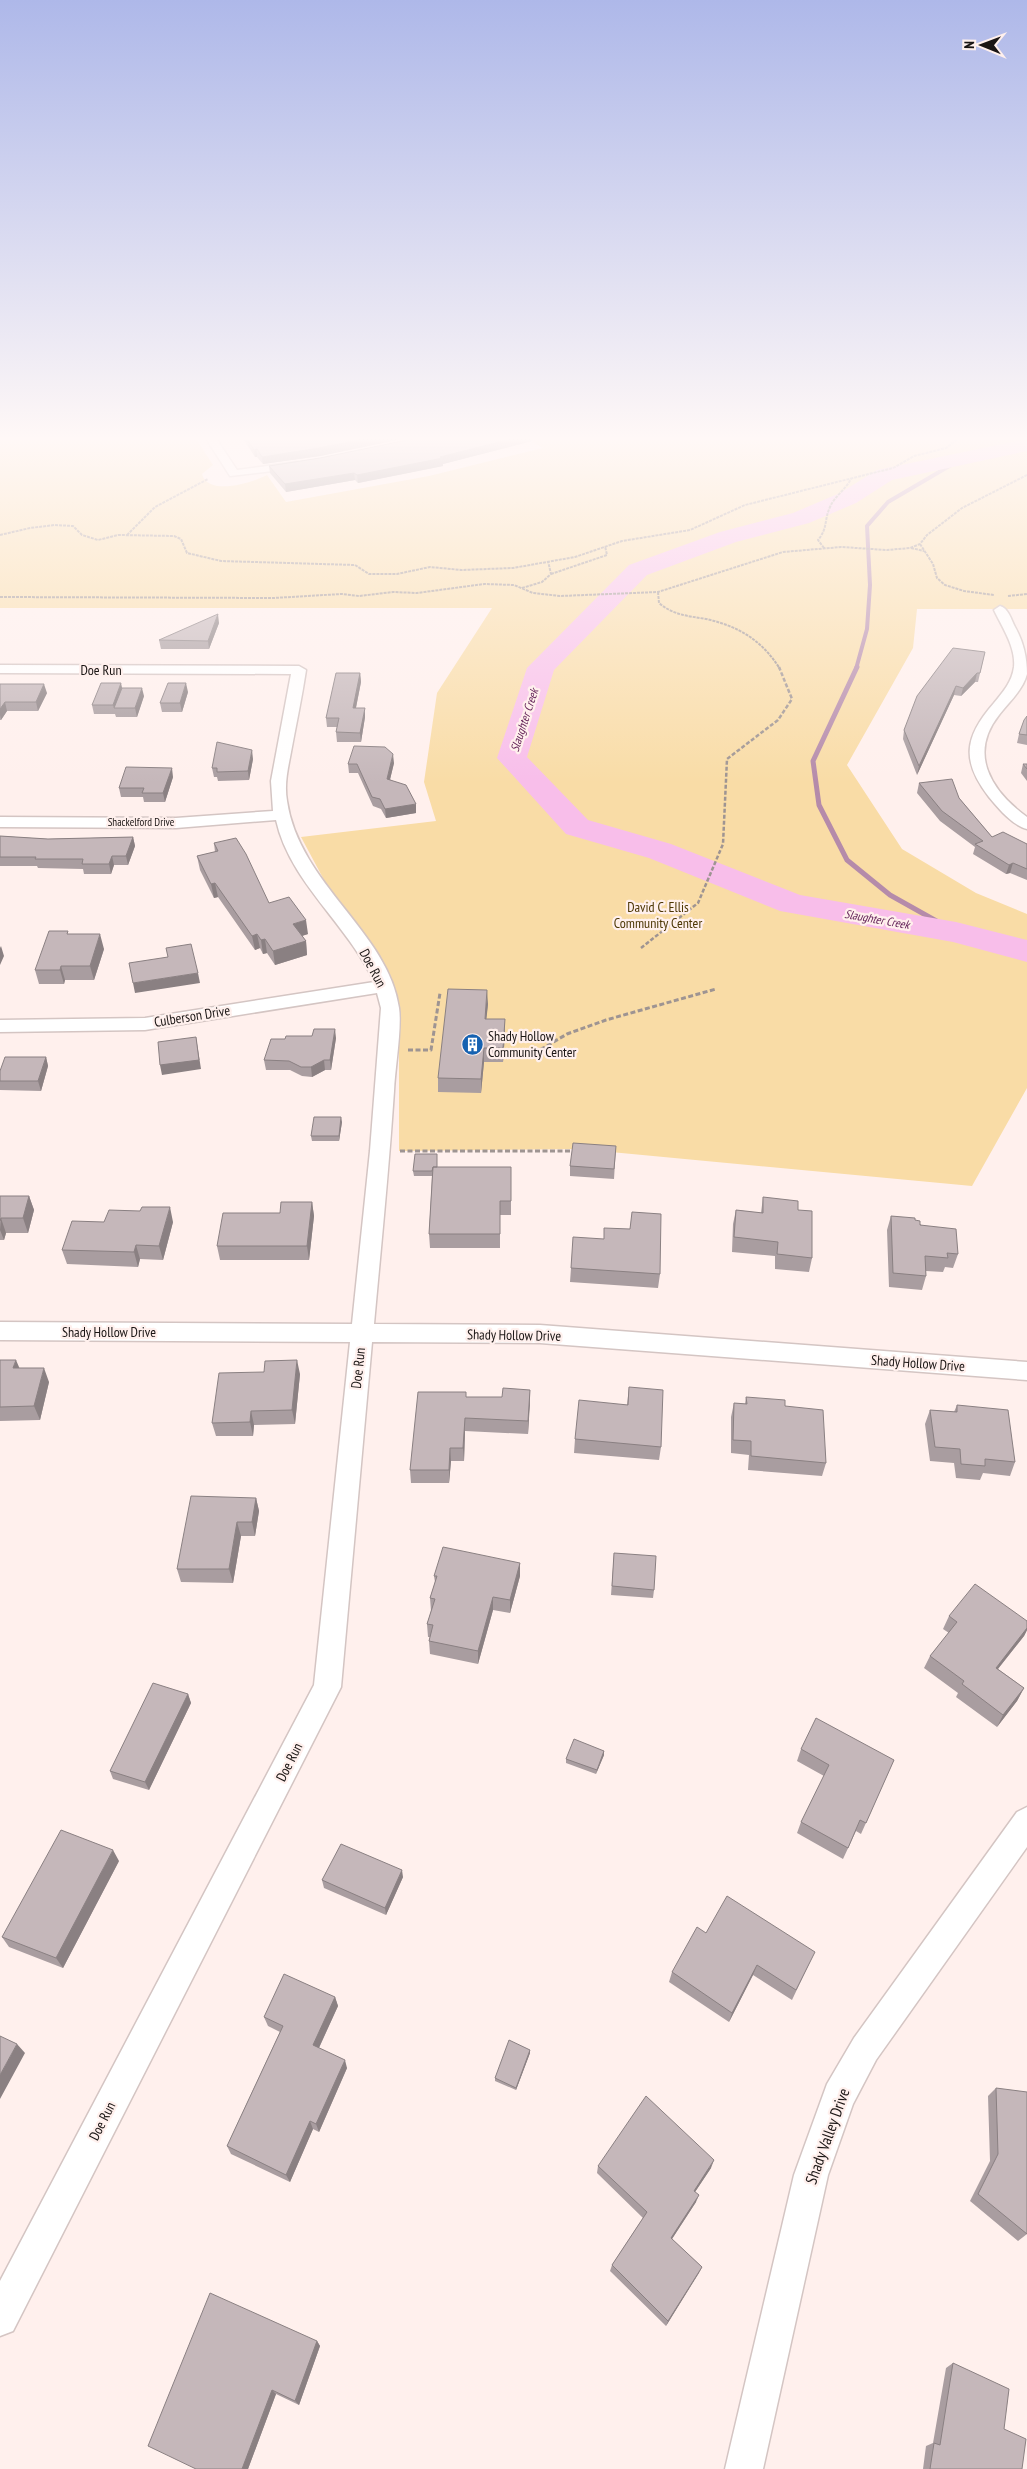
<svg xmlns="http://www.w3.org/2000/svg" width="1027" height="2469" font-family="'PT Sans Narrow',sans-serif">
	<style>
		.green { fill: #f9dca6 }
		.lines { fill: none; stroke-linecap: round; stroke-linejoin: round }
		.stream-far1 { stroke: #b58baa; stroke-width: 4 }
		.stream { stroke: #b58baa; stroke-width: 5 }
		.river { fill: #f8beea; fill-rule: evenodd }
		.street-casing { stroke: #d4c5c3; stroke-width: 3 }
		.path-far2 { stroke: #9e9492; stroke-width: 2; stroke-dasharray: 3 1; stroke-linecap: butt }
		.path-far1 { stroke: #9e9492; stroke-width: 2.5; stroke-dasharray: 4 2; stroke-linecap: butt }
		.path { stroke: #9e9492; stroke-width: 3; stroke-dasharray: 5 2.5; stroke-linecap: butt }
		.street { fill: #fff; fill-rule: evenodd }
		.wall { fill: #a99da0 }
		.shaded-wall { fill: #8a8082 }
		.building { fill: #c5b7ba; stroke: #8a8082 }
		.labels { text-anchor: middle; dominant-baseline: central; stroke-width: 4.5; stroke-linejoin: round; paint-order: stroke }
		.far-street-label { font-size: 11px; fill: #1a1514; stroke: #fff0ed }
		.far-water-label { font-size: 12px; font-style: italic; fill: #632258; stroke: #fff0ed }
		.street-label { font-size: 14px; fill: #1a1514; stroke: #fff0ed }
		.park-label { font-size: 14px; fill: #4e3805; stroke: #fff0ed }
		.poi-label { font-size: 14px; fill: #1a1514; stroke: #fff0ed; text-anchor: start }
		.near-street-label { font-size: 16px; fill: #1a1514; stroke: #fff0ed }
	</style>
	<rect width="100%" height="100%" fill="#fff0ed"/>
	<path class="green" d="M0 437H195L213 465 202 474C208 497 254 482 267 475L286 502 429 476 543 448 525 437H1027V609H917L913 648 847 765 902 849 976 893 1027 914V1088L972 1186 579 1149 399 1151V1020L301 837 436 821 424 782 437 693 492 608H0Z"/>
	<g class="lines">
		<path class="stream-far1" d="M856 669 867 629 870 585 867 526 888 502 963 458"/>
		<path class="stream" d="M857 667 813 761 819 805 847 860 890 895 956 932"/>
		<path class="river" d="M1027 439V451L892 480 856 503 809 523 736 542 647 575 554 670 527 757 588 820 671 844 800 895 956 922 1027 940V962L953 942 780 911 649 858 566 834 497 758 527 668 629 565 720 532 793 513 840 493 877 470Z"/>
		<defs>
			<path id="street" d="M205 437H215L237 470 298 462 304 465 298 468 230 476Z
				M1000 606C1008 608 1011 619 1015 627 1023 641 1027 657 1027 674 1023 690 1009 702 999 715 968 754 991 791 1027 817V829C1012 825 999 809 989 797 961 761 964 737 994 703 1003 692 1012 682 1014 667 1016 647 1002 627 994 610Z
				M0 665 299 666 306 670C302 697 296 725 291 752 288 768 284 784 287 801 299 884 389 933 399 1008 402 1028 395 1068 394 1091 389 1169 381 1246 374 1324L540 1325 1027 1362V1380L540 1343 372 1342 341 1687 13 2331 0 2336V2281L314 1685 350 1342 0 1340V1322L352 1324 370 1151 381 1008 377 993 145 1030 0 1032V1020L145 1018 374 982C348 924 290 883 276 820L176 828 0 827V817L176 818 273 811 271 781 291 674 0 673Z
				M1027 1807V1847L876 2060 853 2104 828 2175 763 2469H725L794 2175 827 2084 854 2038 1017 1812Z"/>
		</defs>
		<use href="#street" class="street-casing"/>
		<path class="path-far2" d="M0 535 30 528 55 525 73 526 82 535 98 540 118 535 174 536 181 539 187 553 221 561 355 565 369 574H397L430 567 461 570 513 568 575 557 622 541 690 530 745 505 893 468 914 456 946 448 960 437
			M127 535 155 507 208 479
			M920 544 933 564 937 578 945 585 964 591 994 595
			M824 548 818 540C828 528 824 520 830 507 834 497 846 489 851 479
			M911 548 924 551
			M551 574 607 555 605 546
			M522 588 542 582 551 574 548 561
			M658 592 659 603C673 615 688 616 706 619 738 626 762 640 780 669
			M1008 596 1027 594
			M0 597 273 598 342 594 359 596 393 592 417 593 484 584 514 585 533 593 560 596 658 592 783 552 841 547 887 550 910 548 920 544 927 535 962 508 1027 475"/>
		<path class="path-far1" d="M641 948 698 903 723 844 727 759 778 720 792 699 779 667"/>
		<path class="path" d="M408 1050H431L440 993
			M511 1052 538 1051 567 1034 606 1020 716 989
			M400 1151H574"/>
		<use href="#street" class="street"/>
	</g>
	<path class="wall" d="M242 437H411L320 456 263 464 257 457H255Z
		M422 437H532V441L443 464V466L358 483 355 480 286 492 270 473 269 466 320 458Z
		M219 623 209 649H161L159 640Z
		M985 652 978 682H975L961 696 954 695 917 775 903 739 904 730Z
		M360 673 361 682 356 708 365 717 361 742H337L336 732 337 727H327L326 718Z
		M0 684 47 693 38 711H7L1 720H0Z
		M122 688 144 696 137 717H116L115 714H94L92 705Z
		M188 692 182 712H162L160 703Z
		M1027 716V745L1017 743 1019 734Z
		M253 759 249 780 218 781 217 777H214L212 768Z
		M394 763 390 779 416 813 386 818 381 809 373 806 358 773H349L348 764Z
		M1023 764H1027V781L1021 773Z
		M173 777 165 802H144L143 797H121L119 788Z
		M919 783 959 798 992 837 1027 844V880L1010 873 1006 874 973 854 975 847 940 821 917 793Z
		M0 836 48 839 133 837 135 846 128 865H114L111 874H84L83 869 38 868 37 866H0Z
		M214 843 269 903 308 934 302 936 306 941 307 955 275 965 267 953 263 954 260 948 255 950 218 897 214 898 200 870 197 856 215 852Z
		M68 934 104 949 94 980H65L64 984H39L35 970Z
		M488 1004 486 1019 505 1033 503 1062H484L481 1093 438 1092V1078Z
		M336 1038 331 1070H325L312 1077 302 1076 290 1070H266L264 1060Z
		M46 1057 48 1066 41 1091 0 1090V1071Z
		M342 1122 339 1141H312L311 1136Z
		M616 1146 614 1179 570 1176V1166Z
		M437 1158V1167H511V1215H500V1248H430L429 1234 432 1176H414L413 1171Z
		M0 1196H29L34 1210 28 1233H6L4 1240H0Z
		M763 1197 798 1210 812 1258 809 1272 775 1269V1256L732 1252 733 1224 736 1210 761 1213Z
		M312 1202 314 1216 309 1260H220L217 1246 280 1213Z
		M891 1216 915 1220 958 1254 953 1268 945 1267 943 1272 926 1271V1276L922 1290 889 1287 887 1230Z
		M104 1222H173L163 1260 140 1259 138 1267 67 1264 62 1250Z
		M630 1229 660 1274 658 1288 570 1282 571 1268 604 1239Z
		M0 1360 49 1382 40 1420 0 1421Z
		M300 1374 295 1424 254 1425 253 1436H216L212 1423Z
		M629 1387 661 1447 659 1460 574 1453 575 1439 627 1405Z
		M530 1390 528 1434 465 1431 464 1461H451L449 1483H411L410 1470 466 1392V1397H502Z
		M746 1397 785 1406 826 1463 822 1476 748 1470 749 1455 731 1453V1417L734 1403 745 1404Z
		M957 1405 1015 1462 1010 1476 983 1473 980 1480 956 1478 954 1463 930 1461 925 1424 930 1410 954 1412Z
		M256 1498 259 1511 255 1536H241L233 1583 181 1582 177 1569Z
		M614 1553 654 1590 653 1598 611 1595Z
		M520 1563V1576L510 1613 493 1610 478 1664 430 1654 429 1641 430 1637H428L427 1624 431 1611 430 1598 435 1582 434 1576Z
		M949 1616 1027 1621V1630L1024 1636 998 1669 1024 1688 1017 1701 997 1727 956 1697 958 1693 924 1668 930 1656 949 1633 943 1629Z
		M188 1694 191 1703 149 1790 113 1779 110 1771Z
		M801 1749 894 1760 861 1834 856 1831 843 1859 797 1833 801 1822 824 1776 797 1761Z
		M604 1751V1755L596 1774 566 1763V1759Z
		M119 1861 63 1968 9 1947 2 1937Z
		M403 1877 386 1915 324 1888 322 1880Z
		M706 1933 810 1962 792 2000 753 1975 729 2022 669 1982 672 1972Z
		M335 1997 338 2006 319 2048 347 2068 319 2132 313 2129 290 2182 231 2154 227 2146 280 2032 268 2026 264 2017Z
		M530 2050V2053L516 2090 495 2081V2078Z
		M996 2088 1027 2234 1018 2241 970 2201 990 2161 988 2096Z
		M598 2166 711 2168 695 2192 696 2202 672 2239 702 2267 666 2326 610 2271 612 2265 643 2218 597 2173Z
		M317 2341 320 2346 299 2405 276 2394 248 2469H196Z
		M953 2363 1004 2429 1022 2469H923L926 2446 933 2443 946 2368Z"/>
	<path class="shaded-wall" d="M374 437H411L320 456 263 464 262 457Z
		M519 437H532V441L443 464V466L358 483 357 475 440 457Z
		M257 449V457H255L254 450Z
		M354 473 355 480 286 492 285 484Z
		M218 614 219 623 209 649 208 641Z
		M360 673 361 682 354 717 353 708Z
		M977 673 975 682 961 696 963 688Z
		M121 683 123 692 114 708 113 705Z
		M186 683 188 692 182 712 180 703Z
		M44 684 47 693 38 711 36 702Z
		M956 686 954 695 917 775 919 766Z
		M142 688 144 696 137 717 135 708Z
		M5 702 7 711 1 720 0 715V709Z
		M365 708V717L361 742 360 733Z
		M252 750 253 759 249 780 248 771Z
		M393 754 394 763 388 788 387 779Z
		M172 768 173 777 165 802 163 793Z
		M416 804V813L386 818 385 809Z
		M133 837 135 846 128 865 126 856Z
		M112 856 114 865 111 874 109 864Z
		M1013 863 1010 873 1006 874 1009 865Z
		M215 883 218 897 214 898 211 884Z
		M306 920 308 934 295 938 293 924Z
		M100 934 104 949 94 980 90 966Z
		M257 934 260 948 255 950 252 936Z
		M265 939 267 953 263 954 261 940Z
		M306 941 307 955 275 965 273 951Z
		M1 946 4 956 0 965V948Z
		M61 966 65 980 64 984 60 970Z
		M198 973 200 983 135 993 133 983Z
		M487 990 488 1004 485 1033V1019Z
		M505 1019V1033L503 1062V1048Z
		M335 1029 336 1038 331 1070 330 1060Z
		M196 1037 201 1069 162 1075 160 1065Z
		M484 1048V1062L481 1093V1079Z
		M46 1057 48 1066 41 1091 38 1081Z
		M324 1060 325 1070 312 1077 311 1067Z
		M341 1117 342 1122 339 1141V1136Z
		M29 1196 34 1210 28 1233 23 1218Z
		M312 1202 314 1216 309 1260 307 1246Z
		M170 1207 173 1222 163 1260 159 1246Z
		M1 1218 6 1233 4 1240 0 1230Z
		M136 1245 140 1259 138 1267 134 1252Z
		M16 1360 22 1374 13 1368Z
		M297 1360 300 1374 295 1424 292 1410Z
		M44 1368 49 1382 40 1420 34 1406Z
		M530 1390V1403L528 1434V1421Z
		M251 1411 254 1425 253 1436 250 1422Z
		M465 1418V1431L464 1461 463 1448Z
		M450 1448 451 1461 449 1483V1470Z
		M256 1498 259 1511 255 1536 252 1522Z
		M237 1522 241 1536 233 1583 229 1569Z
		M520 1563V1576L510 1613V1600Z
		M493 1597V1610L478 1664V1651Z
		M1027 1628V1630L1024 1636 989 1680 996 1668Z
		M1024 1688 1017 1701 997 1727 1003 1715Z
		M188 1694 191 1703 149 1790 145 1782Z
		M604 1751V1755L596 1774 597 1770Z
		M113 1850 119 1861 63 1968 56 1958Z
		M402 1870 403 1877 386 1915 385 1908Z
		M757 1965 753 1975 729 2022 732 2013Z
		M335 1997 338 2006 316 2054 313 2045Z
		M17 2044 25 2053 0 2099V2075Z
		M530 2050V2053L516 2090V2088Z
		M345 2060 347 2068 319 2132 316 2124Z
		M310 2121 313 2129 290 2182 286 2175Z
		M714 2160 711 2168 691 2198 694 2191Z
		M699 2195 696 2202 668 2245 671 2238Z
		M702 2267 699 2273 666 2326 668 2321Z
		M317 2341 320 2346 299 2405 295 2401Z
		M272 2390 276 2394 248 2469H242Z"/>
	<path class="building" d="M246 437H374L319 448 262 457 257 449 254 450Z
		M422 437H519L440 457 443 458 357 475 354 473 285 484 269 466 320 458Z
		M218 614 208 641 159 640Z
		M953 648 985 652 980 673H977L963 688 956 686 919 766 904 730 917 696Z
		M336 673H360L353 708H365L360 733 336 732 339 718H326Z
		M101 683H121L113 705H92Z
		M168 683H186L180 703H160Z
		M0 684H44L36 702H5L0 709Z
		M122 688H142L135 708H114Z
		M1027 716V735L1019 734 1024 720Z
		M217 742 252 750 248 771 217 772V768H212Z
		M354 746 385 747 393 754 387 779 406 785 416 804 385 809 380 799 372 797 357 764H348Z
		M1023 764H1027V769Z
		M126 767 172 768 163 793H142L144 788H119Z
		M952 779 959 798 992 837 1003 832 1027 844V869L1013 863 1009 865 975 844 983 841 942 811 919 783Z
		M0 836 48 839 133 837 126 856H112L109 864H82L83 859H35L36 857H0Z
		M236 838 246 854 269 903 289 897 306 920 293 924 306 941 273 951 265 939 261 940 257 934 252 936 215 883 211 884 197 856 218 851 214 843Z
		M49 931H68L67 934H100L90 966H61L60 970H35Z
		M191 944 198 973 133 983 129 963 168 957 166 948Z
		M448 989 487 990 485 1019H505L503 1048H484L481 1079 438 1078Z
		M314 1029H335L330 1060H324L311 1067H301L289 1061 264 1060 271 1039H285L286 1036H312Z
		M196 1037 199 1060 160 1065 158 1042Z
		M5 1057H46L38 1081H0V1071Z
		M314 1117H341L339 1136H311Z
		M573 1143 616 1146 614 1169 570 1166Z
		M415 1154H437V1167H433L432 1171H413Z
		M433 1167H511V1201H500V1234H429Z
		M0 1196H29L23 1218H1L0 1221Z
		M763 1197 798 1201V1210L812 1211V1258L777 1254 778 1242 734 1237 736 1210 763 1213Z
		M281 1202H312L307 1246H217L223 1213H280Z
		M142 1207H170L159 1246 136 1245 134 1252 62 1250 72 1221 104 1222 109 1210 140 1211Z
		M632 1212 661 1214 660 1274 571 1268 573 1237 604 1239V1228L630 1229Z
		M891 1216 915 1218V1220L920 1221V1225L956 1229 958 1254 947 1253 948 1258 925 1256 926 1276 893 1273Z
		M0 1360H16L13 1368H44L34 1406 0 1407Z
		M297 1360 292 1410 251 1411 250 1422 212 1423 219 1373 264 1372 265 1361Z
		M629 1387 663 1390 661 1447 575 1439 579 1400 628 1405Z
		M503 1388 530 1390 528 1421 465 1418 463 1448H450L449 1470H410L418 1392H466V1397H502Z
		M746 1397 785 1400V1406L823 1410 826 1463 751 1456V1441L733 1440 734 1403 747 1404Z
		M957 1405 1008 1410 1015 1462 985 1459V1466L961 1464 960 1449 935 1447 930 1410 957 1412Z
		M191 1496 256 1498 252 1522H237L229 1569H177Z
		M443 1547 520 1563 510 1600 493 1597 478 1651 429 1641 433 1625 427 1624 435 1599 430 1598 437 1576H434Z
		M614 1553 656 1556 654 1590 612 1586Z
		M975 1584 1027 1621V1628L996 1668 1024 1688 1003 1715 962 1684 964 1681 930 1656 957 1622 949 1616Z
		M153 1683 188 1694 145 1782 110 1771Z
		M816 1718 894 1760 866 1823 860 1820 848 1848 801 1822 829 1765 801 1749Z
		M574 1739 604 1751 597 1770 566 1759Z
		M61 1830 113 1850 56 1958 2 1937Z
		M341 1844 402 1870 385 1908 322 1880Z
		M727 1896 815 1952 796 1990 757 1965 732 2013 672 1972 697 1927 706 1933Z
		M284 1974 335 1997 313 2045 345 2060 316 2124 310 2121 286 2175 227 2146 283 2026 264 2017Z
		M0 2036 17 2044 0 2075Z
		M509 2040 530 2050 516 2088 495 2078Z
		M996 2088 1027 2092V2234L978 2194 998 2154Z
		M646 2096 714 2160 694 2191 699 2195 671 2238 702 2267 668 2321 612 2265 647 2212 598 2166Z
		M210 2293 317 2341 295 2401 272 2390 242 2469H196L148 2446Z
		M953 2363 1009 2389 1004 2429 1026 2439 1022 2469H930L934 2443 940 2445Z"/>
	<linearGradient id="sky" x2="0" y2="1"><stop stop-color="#aeb8e9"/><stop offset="0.56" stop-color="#fff8f7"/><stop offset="1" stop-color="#fff8f7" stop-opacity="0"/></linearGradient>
	<rect width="1027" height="783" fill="url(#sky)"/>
	<defs>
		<symbol id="building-disc" viewBox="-11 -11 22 22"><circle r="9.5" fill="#1662b1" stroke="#fff0ed"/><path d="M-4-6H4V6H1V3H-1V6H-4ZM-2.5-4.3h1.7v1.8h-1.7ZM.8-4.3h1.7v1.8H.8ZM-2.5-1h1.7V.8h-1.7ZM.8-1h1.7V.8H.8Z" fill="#fff"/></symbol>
	</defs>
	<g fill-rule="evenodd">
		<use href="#building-disc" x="460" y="1032" width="25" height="25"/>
	</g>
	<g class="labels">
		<g class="far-street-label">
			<text x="141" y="822">Shackelford Drive</text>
		</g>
		<g class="far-water-label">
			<text transform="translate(524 720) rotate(-72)">Slaughter Creek</text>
			<text transform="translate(877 919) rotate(10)">Slaughter Creek</text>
		</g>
		<g class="street-label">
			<text x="101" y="670">Doe Run</text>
			<text transform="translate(373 968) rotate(62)">Doe Run</text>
			<text transform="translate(192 1016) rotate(-9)">Culberson Drive</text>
			<text x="109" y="1332">Shady Hollow Drive</text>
			<text transform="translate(514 1335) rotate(1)">Shady Hollow Drive</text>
			<text transform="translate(918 1363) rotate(4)">Shady Hollow Drive</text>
			<text transform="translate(358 1368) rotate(-84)">Doe Run</text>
			<text transform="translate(289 1762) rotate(-63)">Doe Run</text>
			<text transform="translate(102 2121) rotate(-63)">Doe Run</text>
		</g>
		<g class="park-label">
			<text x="658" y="907">David C. Ellis<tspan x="658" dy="16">Community Center</tspan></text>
		</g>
		<g class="poi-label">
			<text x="488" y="1036">Shady Hollow<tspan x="488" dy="16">Community Center</tspan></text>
		</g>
		<g class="near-street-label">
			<text transform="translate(827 2136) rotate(-70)">Shady Valley Drive</text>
		</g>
	</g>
	<g transform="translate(982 45) rotate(271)" stroke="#fff0ed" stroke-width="4" paint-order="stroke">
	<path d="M0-4L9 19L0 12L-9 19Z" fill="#1a1514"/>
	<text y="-8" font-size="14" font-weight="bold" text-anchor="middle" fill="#1a1514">N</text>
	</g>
</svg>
